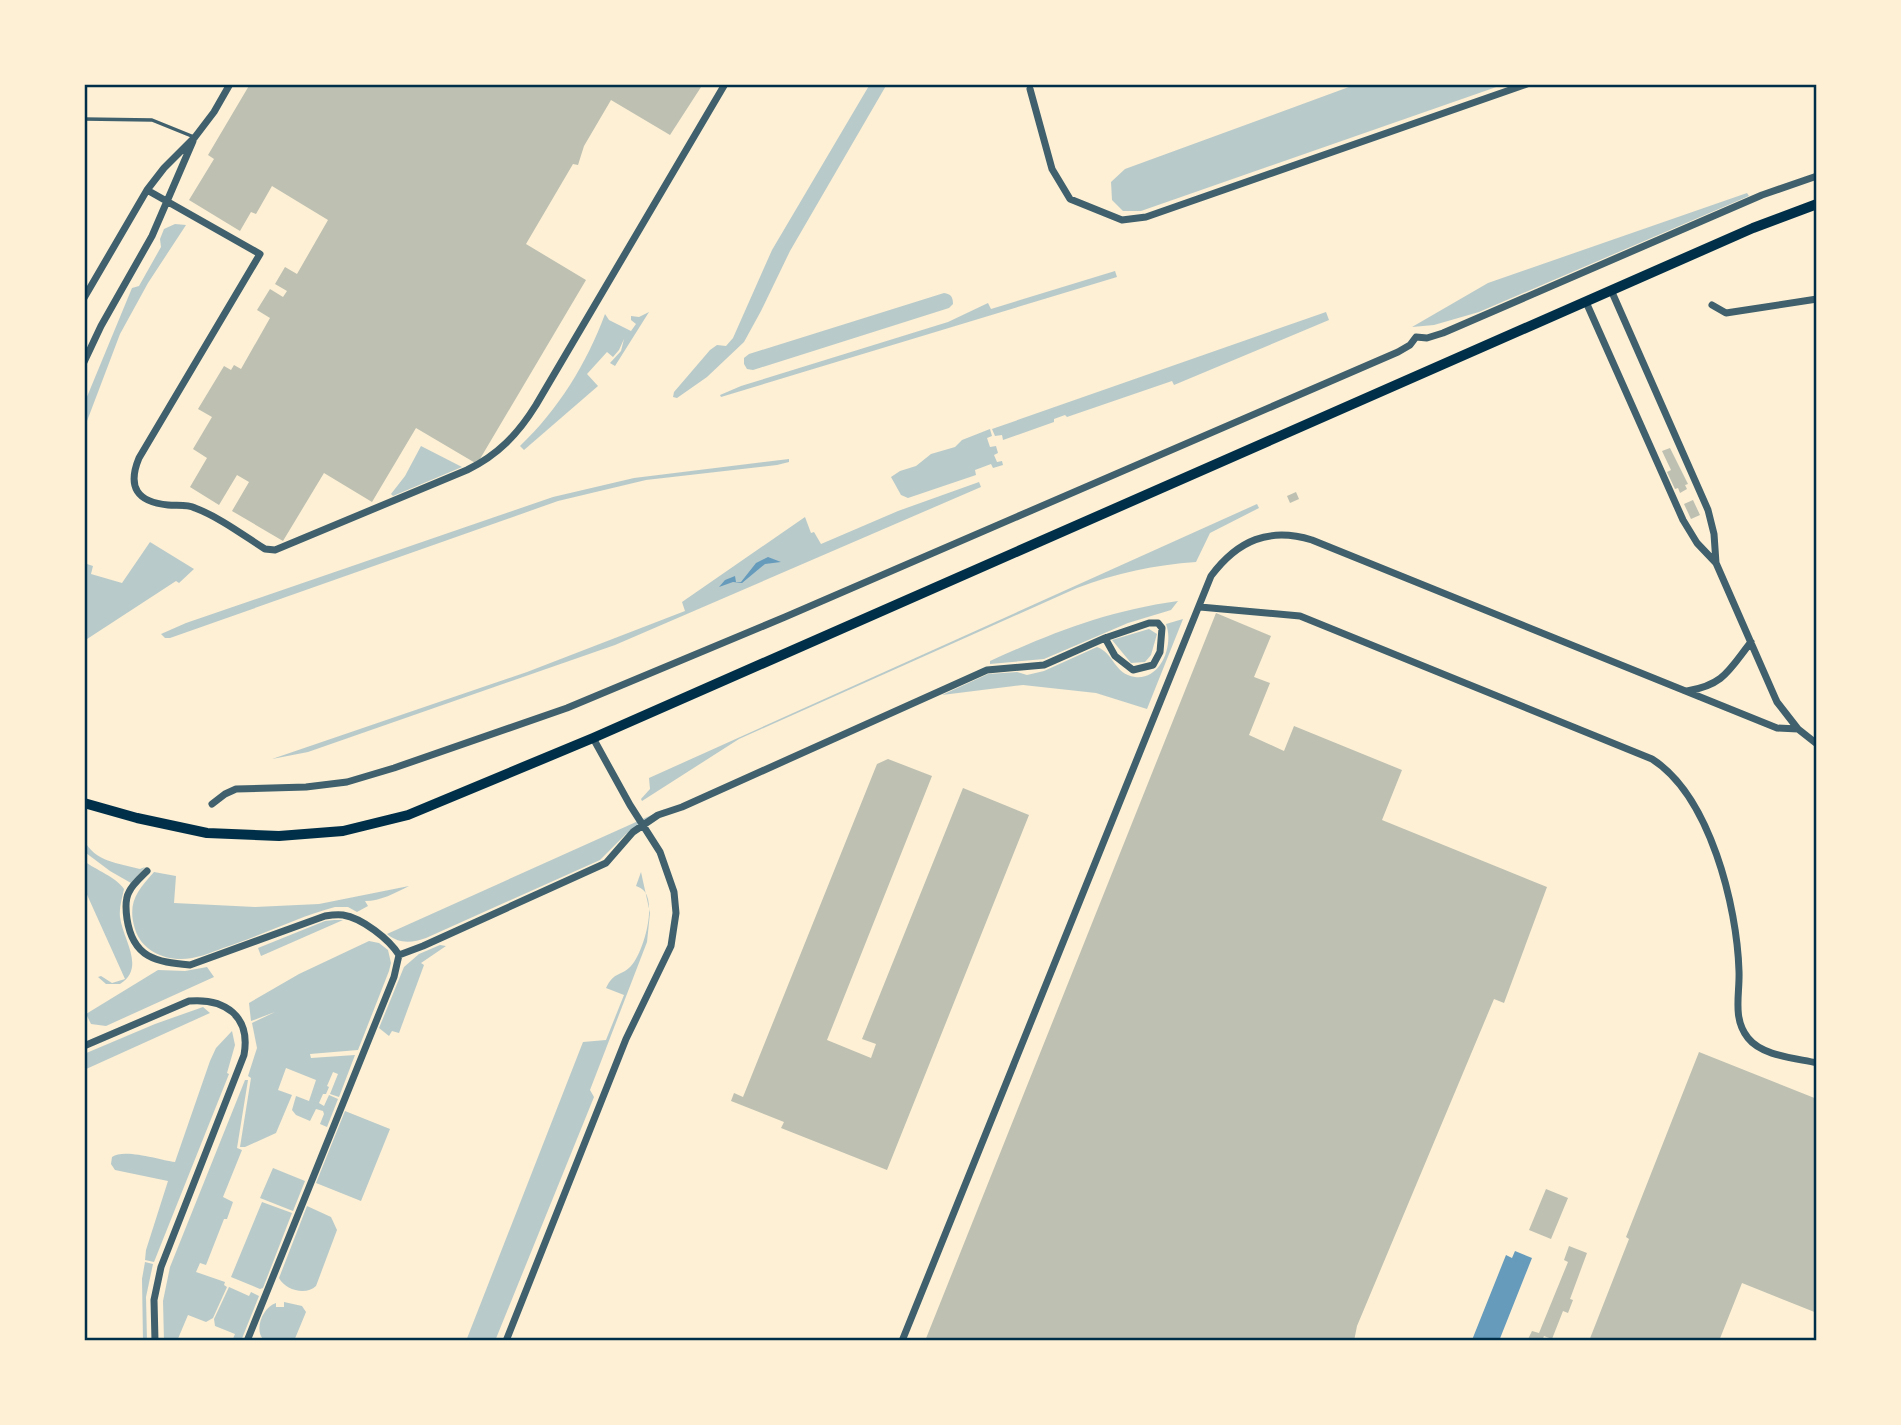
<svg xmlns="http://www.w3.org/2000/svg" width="1901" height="1425" font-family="Lora,serif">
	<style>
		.green { fill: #b9caca }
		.water { fill: #669bbc }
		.building { fill: #bec0b2 }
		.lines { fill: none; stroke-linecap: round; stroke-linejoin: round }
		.service { stroke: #3f606c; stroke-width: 3.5 }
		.minor { stroke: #3f606c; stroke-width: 7 }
		.secondary { stroke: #003049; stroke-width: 10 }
		.neatline { fill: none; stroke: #003049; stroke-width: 2.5 }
	</style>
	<rect width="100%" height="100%" fill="#fdf0d5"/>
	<path class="green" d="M870 84H887L790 251 761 311 744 342 707 377 677 398 673 397 674 392 710 350 717 345 726 346 733 338 772 250Z
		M1357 84H1505L1141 211H1123L1112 200 1111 182 1125 169Z
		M1747 193 1749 196 1479 312 1434 325 1412 327 1488 283Z
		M175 224 186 225 148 283 120 334 84 429V404L132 288 139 286 161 247 160 239 164 229Z
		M1115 271 1117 277 721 397 720 395 741 386 948 322 988 303 991 309Z
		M944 293C951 294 953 297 953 304L949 308 753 370 747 369 744 364V358L749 354Z
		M649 312 615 366 610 363 621 351 624 339 619 350 613 357 607 352 587 374 598 386 524 450 520 446C558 410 587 363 605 314L609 320 631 331 636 324 631 320V316L639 317Z
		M1326 312 1329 320 1174 385 1172 381 1067 417 1065 415 1054 419V422L1003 440 1002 435 995 436 992 429Z
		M990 429 992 436 987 438 990 447 996 446 998 453 994 455 997 462 1002 461 1003 465 993 468 991 464 975 470 976 475 908 498 901 495 891 477 900 471 916 466 931 454 955 447 962 440Z
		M421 446 462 467 393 496 391 494 405 476Z
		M789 459V462L777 465 646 480 558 501 170 638H165L161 634 186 623 553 497 634 478Z
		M979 482 981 487 615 645 308 752 272 759 527 672 685 611 682 602 805 517 811 533 814 532 821 544 898 511Z
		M1257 504 1259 508 1210 533 1196 562C1155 565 1116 573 1077 588L739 739 642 801 641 799 650 789 649 778Z
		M150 542 194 569 179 583 176 581 84 641V563L93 566 91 574 122 583Z
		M1178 601 1171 610 1128 623 1044 659 990 664V661C1054 632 1107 611 1178 601Z
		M1183 619 1147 709 1096 693 1023 685 942 695 988 674 1017 672 1027 675 1044 671 1097 647C1114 653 1114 674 1135 677 1161 680 1174 645 1166 624Z
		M1149 629 1157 634 1151 655 1145 662 1131 663 1112 640Z
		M665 809 626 834 600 860 426 938C412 943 399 944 387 934Z
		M84 840C95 862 118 863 140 869L145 867 131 883 110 871 86 853 84 851Z
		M84 861C96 870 116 877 124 889 122 899 119 907 120 917 123 940 146 968 120 984H106L98 977 101 976 112 983 125 979 84 888Z
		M154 872 176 876 174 903 255 907 319 904 409 886C395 893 381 901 365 901L368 906 357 912 348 907H335C297 917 261 936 223 948 210 953 196 959 181 959 161 959 141 949 135 929 127 903 137 891 154 872Z
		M641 872 650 913 647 942 590 1090 594 1097 495 1341H466L583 1042 606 1040 624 995 606 988C615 970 621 977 631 966 643 953 656 908 645 892 643 889 639 887 636 886Z
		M334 920H343L261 956 258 948 325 921Z
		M369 941 379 943 388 950 391 963 389 971 358 1050 310 1054 311 1058 355 1055 339 1097 330 1094 338 1074 333 1072 327 1086 329 1087 326 1094H323L319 1103 324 1106 329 1095 338 1099 327 1127 320 1124 324 1114 323 1111 316 1109 310 1121 296 1115 292 1110 296 1096 309 1101 316 1080 286 1068 278 1090 292 1095 276 1133 245 1147H240L251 1078 248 1076 257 1048 252 1023 275 1012 251 1021 249 1003 299 974Z
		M440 945 446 946 421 963 424 965 399 1033 392 1031 389 1036 379 1028 404 967 419 954Z
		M207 967 214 977 106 1026 91 1024 86 1014 158 970 185 971Z
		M203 1007 210 1013 84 1070V1054L155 1024Z
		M232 1031 235 1045 227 1073 229 1074 154 1262 145 1260 146 1250 168 1181 115 1170 111 1164 112 1157C124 1148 160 1160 175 1162L210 1061 216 1048Z
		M245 1080H248L237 1148 242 1150 223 1197 233 1202 227 1219H224L206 1265 200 1263 196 1272 225 1282 224 1285 227 1287 213 1318 206 1322 188 1315 177 1341H164L163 1301 170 1267Z
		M345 1111 390 1129 361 1201 316 1183Z
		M273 1168 305 1181 293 1211 260 1198Z
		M262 1202 292 1213 263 1288 260 1289 231 1277Z
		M307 1206 331 1217 337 1230 316 1286C306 1296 285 1290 279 1278Z
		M145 1262 153 1264 146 1297 147 1341H143L142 1279Z
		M229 1287 249 1296 251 1292 259 1296 241 1341H232L235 1334 215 1326 214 1319Z
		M284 1302 302 1306 306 1312 294 1341 263 1339C254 1329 263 1307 276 1303V1307H284Z"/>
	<path class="water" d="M768 557 781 562 765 564 742 583 733 582 719 587 725 580 735 576 736 582H741L756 563Z
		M1515 1251 1532 1258 1499 1341 1472 1340 1506 1255 1512 1258Z"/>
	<path class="building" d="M250 84H703L670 135 611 100 584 146 578 165 573 164 526 244 586 280 477 464 416 428 372 502 324 473 283 541 232 511 249 482 237 475 219 505 190 487 207 458 193 449 212 417 198 409 224 366 231 370 234 365 241 369 270 318 257 310 270 289 283 297 287 291 275 284 285 267 297 274 328 220 272 186 256 214 251 212 240 231 189 200 214 159 208 155Z
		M1670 448 1688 484 1685 485 1687 489 1680 493 1678 488 1675 489 1667 472 1671 470 1662 451Z
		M1296 492 1299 499 1290 503 1287 496Z
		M1693 500 1700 515 1691 519 1684 504Z
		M1216 613 1271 636 1254 677 1270 683 1249 735 1284 751 1294 726 1402 770 1382 820 1547 887 1504 1003 1494 999 1357 1326 1354 1341H925Z
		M888 759 932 776 827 1040 871 1058 876 1044 862 1039 963 788 1029 815 887 1170 781 1128 784 1122 731 1101 734 1093 743 1097 877 764Z
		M1699 1052 1817 1099V1313L1742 1283 1719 1341H1589L1629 1239 1626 1237Z
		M1546 1189 1568 1198 1551 1239 1529 1230Z
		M1569 1246 1587 1253 1570 1299 1573 1300 1568 1313 1563 1311 1552 1339 1544 1336 1542 1341H1527L1532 1331 1539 1333 1568 1262 1564 1260Z"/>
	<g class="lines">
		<path class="service" d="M84 119 152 120 194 137"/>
		<path class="minor" d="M1030 89 1052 169 1070 199 1122 220 1146 217 1527 84
			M147 190 260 254 139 458C127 487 137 502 168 505 176 506 187 504 195 508 219 517 243 535 265 549L275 550 467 470C498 455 518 434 536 405L725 84
			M1611 290 1708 510 1714 534 1716 563
			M84 298 147 190 164 168 195 137 214 112 230 84
			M1586 302 1683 520 1697 543 1716 563 1777 702 1798 729 1817 744
			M1712 305 1726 313 1817 299
			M84 362 101 326 152 236 193 141
			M1200 607 1300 616 1652 759C1710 796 1737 906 1739 971 1740 994 1732 1018 1748 1038 1762 1056 1795 1058 1817 1063
			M1687 691C1724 685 1729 670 1751 642
			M212 804 225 794 236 789 306 787 347 782 394 768 567 708 785 617 1398 352 1410 345 1416 337 1427 338 1443 333 1762 195 1817 176
			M147 871C141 877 132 885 129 892 125 899 126 912 127 919 133 958 156 962 190 965L325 916C331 915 337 914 343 915 362 918 389 939 399 955L394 977 247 1341
			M399 955 423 946 606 863 633 832 658 815 682 807 987 670 1044 665 1105 638 1149 623H1158L1162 628 1160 652 1153 665 1133 670 1115 656 1105 638
			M84 1046 189 1001C225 998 251 1016 244 1055L161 1267 154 1300 155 1341
			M506 1341 626 1039 671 946 676 913 674 892 660 852 630 805 593 738
			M902 1341 1211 576C1238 540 1269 527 1312 540L1777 728 1798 729"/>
		<path class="secondary" d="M84 803 137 818 207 833 279 836 343 831 408 815 593 738 1753 228 1817 204"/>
	</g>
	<rect width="1901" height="1425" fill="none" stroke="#fdf0d5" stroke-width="172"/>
	<rect x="86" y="86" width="1729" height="1253" class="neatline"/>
</svg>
